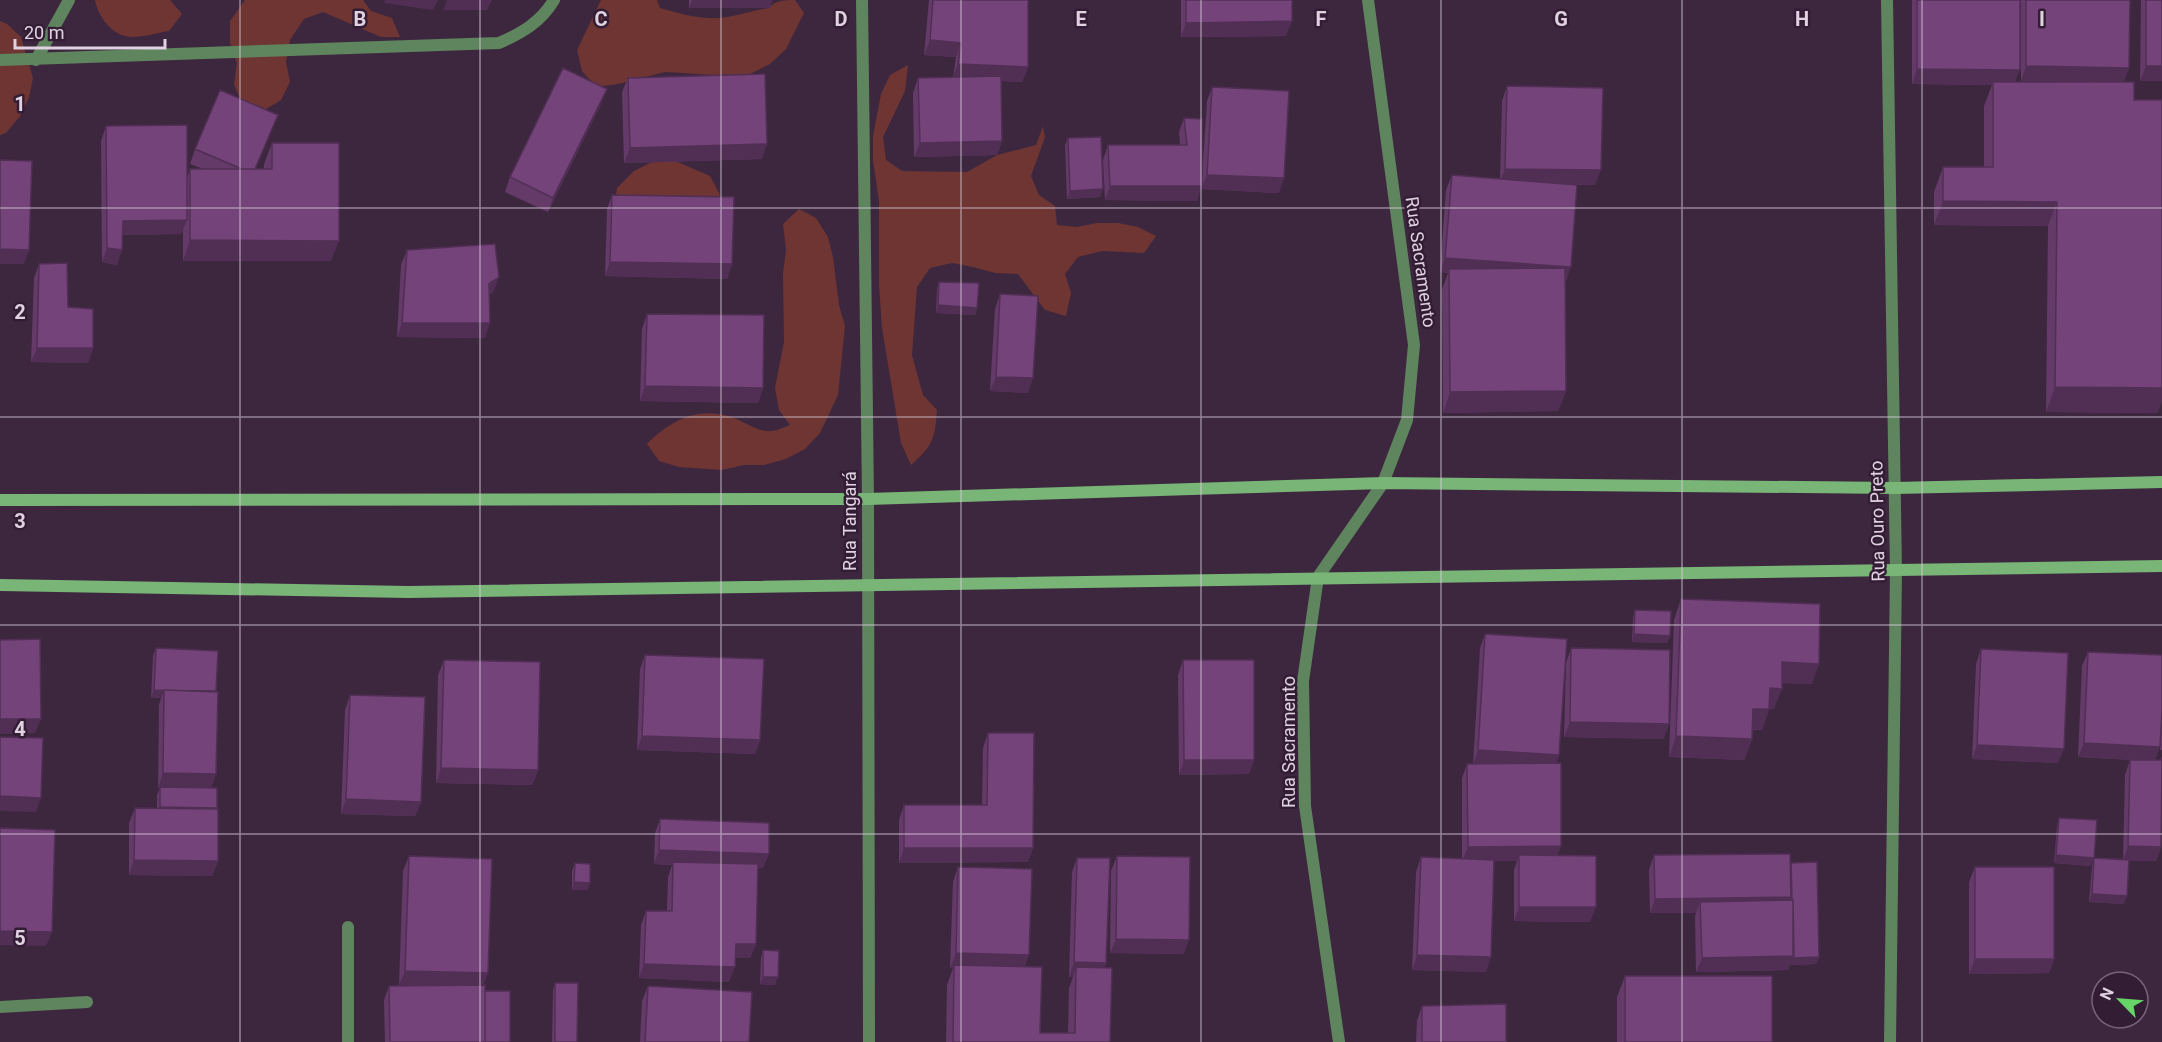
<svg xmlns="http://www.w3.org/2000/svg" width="2162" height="1042" font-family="Roboto,sans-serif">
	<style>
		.green { fill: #6e3533 }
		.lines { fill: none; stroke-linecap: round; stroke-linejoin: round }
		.minor { stroke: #5f855e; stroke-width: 12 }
		.secondary { stroke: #78b576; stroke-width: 12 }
		.wall { fill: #643a68 }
		.shaded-wall { fill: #512f55 }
		.building { fill: #744379; stroke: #512f55; stroke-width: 1.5 }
		.grid { fill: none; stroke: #e0d2e1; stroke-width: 1.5; stroke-opacity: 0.55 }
		.labels { text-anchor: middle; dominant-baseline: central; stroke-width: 5; stroke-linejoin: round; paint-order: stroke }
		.street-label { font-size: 18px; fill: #e0d2e1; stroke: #331d35 }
		.grid-label { font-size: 20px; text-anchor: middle; font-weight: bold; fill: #e0d2e1; stroke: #331d35; stroke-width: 5; stroke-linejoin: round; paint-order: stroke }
	</style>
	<rect width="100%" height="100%" fill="#3d273f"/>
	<path class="green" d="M95 0H170L182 14 169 31C157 33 144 37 132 37 113 37 98 17 95 0Z
		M245 0H363L371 11 392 18 400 37H381L323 12 304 19 290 40 286 62 290 82 281 100 263 111 242 104 234 84 237 63 230 43V21Z
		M601 0H657L660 8C681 14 705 21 727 17 741 15 755 10 769 8 775 0 786 0 795 0L804 13 786 49 770 64 750 74 730 76 665 72 618 84 596 87 582 71 577 50Z
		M0 21 7 24 21 37 33 78 29 97 20 116 6 133 0 135Z
		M908 65 905 91 883 137 886 160 902 171 967 172 997 155 1036 145 1043 126 1039 105 1045 137 1031 176 1039 195 1055 206 1057 225 1077 227 1097 223H1118L1138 227 1156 236 1144 253 1102 251 1078 257 1065 274 1071 293 1066 316 1045 310 1018 274 995 273 973 267 952 263 930 268 917 287 912 355 923 395 937 410C935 438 933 446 911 465L901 443 882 328 879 285V201L873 160V136L881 94 890 75Z
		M673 160 710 176 720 195 705 208H614L617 188 634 171 654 161Z
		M799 209 816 218 828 237 833 257 839 305 845 326 838 395 820 433 805 449 786 459 764 465H744L722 470 679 467 659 461 647 444C669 422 695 407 728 416 741 419 753 430 767 431 774 432 783 428 790 425L779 410 775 388 784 342 783 273 786 250 783 224Z"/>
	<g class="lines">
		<path class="minor" d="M862 0 868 499 869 1042
			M1887 0 1896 571 1890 1042
			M0 60 499 43C522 33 541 22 554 0
			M36 60 69 0
			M0 1007 87 1002
			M348 1042V927
			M1339 1042 1305 806 1303 681 1318 577 1383 483 1407 420 1414 345 1368 0"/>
		<path class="secondary" d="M0 500 868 499 1383 483 1895 488 2162 482
			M0 585 408 592 2162 566"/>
	</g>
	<path class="wall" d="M689 0H772L770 8H689Z
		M929 0H1028V67L1022 82 1002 81V141L997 155 914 157 913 93 918 78H953L956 57 924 55Z
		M1181 0H1292L1286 36 1181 37Z
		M1912 0H2020L2015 82H2116L2021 81V0H2130L2124 82 2134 100 2158 413 2046 412 2048 226 1934 225V192L1943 167H1984V106L1992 85 1912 84Z
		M2141 0H2162V81H2140Z
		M628 78 762 159 624 163 622 92Z
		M1507 86 1595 185H1569L1566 282H1565L1566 391 1558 411 1443 413 1442 290 1448 273 1440 272 1446 190 1452 175 1500 179 1502 101Z
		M1212 87 1279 193 1201 189V188L1197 201 1105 200 1103 160 1108 145H1180L1179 132 1184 118 1202 178 1207 101Z
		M601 104 548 212 505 192 510 177Z
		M278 115 255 169H264V164L272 143 331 261H183V230L181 234 123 235 117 265 102 262 101 141 106 126 187 179 190 169H203L190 164 195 149Z
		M1068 138 1100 197 1067 199 1065 145Z
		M612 195 732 264 727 279 605 276 607 209Z
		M407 250 494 291 489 295 485 338 397 337 401 265Z
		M39 264 68 307 93 348 88 363 31 362 34 278Z
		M939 282 977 308 975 315 936 313 937 289Z
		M1000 294 1028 393 990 391 995 309Z
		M647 314 763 388 758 403 640 401 642 329Z
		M1681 599 1812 684 1782 683 1774 709H1769L1762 730H1752V739L1744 760 1669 757 1674 620Z
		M1635 610 1670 636 1667 643 1632 642 1633 618Z
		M1485 634 1559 755 1556 763 1558 856 1590 922 1514 921V870L1517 861H1494L1486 972 1412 970 1416 872 1421 857 1462 859V778L1467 764H1473L1480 648Z
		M156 648 211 788 217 808 218 861 212 876 129 875V823L135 808H157V795L160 788H158L159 705 161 698H151L153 656Z
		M1571 648 1664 739 1564 737 1566 663Z
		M1981 649 2058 763 1972 759 1976 664Z
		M2088 652 2155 760H2161L2162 756 2161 847 2156 861H2129L2124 904 2089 902 2092 866 2094 858 2123 859 2125 775 2130 760H2132L2078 757 2082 666Z
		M645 655 760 740 755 754 637 750 640 669Z
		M444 660 538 770 532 785 436 783 438 675Z
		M1183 660 1254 760 1249 774 1179 775 1178 675Z
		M350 695 421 802 415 816 341 814 345 710Z
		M2162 713V750H2160Z
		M988 733 1033 848 1028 862 899 863V820L904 805H982L983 748Z
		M2059 818 2091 866 2054 863 2057 826Z
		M660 819 763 868H758L756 944 750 958H735L729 982 639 978 641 925 646 911H667L668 877 672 865 654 864 655 833Z
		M1654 855 1790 866 1791 863 1819 957 1816 964 1790 965 1788 970 1696 972 1695 917 1696 913H1650L1649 870Z
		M409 856 488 973 483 985 485 991 510 1042H385L384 1000 389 986 413 985H399L403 871Z
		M1117 856 1184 954 1110 953 1111 871Z
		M1077 858 1106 963 1104 968 1110 1042H946L947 985 953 968H950L953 882 958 867 1025 967 1040 1033H1068L1069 988 1073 977H1069L1072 872Z
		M575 863 590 883 587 890H572V871Z
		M1975 867 2054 959 2049 973 1969 974V882Z
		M763 950 775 985 760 984 761 958Z
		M1625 976 1772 1042H1617V997Z
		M555 983 577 1042H552L553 991Z
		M648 986 749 1042H640L642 1001Z
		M1422 1006 1506 1042H1416L1417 1021Z"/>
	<path class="shaded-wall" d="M385 0H438L433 10 384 3Z
		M447 0H492L487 10H443Z
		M692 0H772L770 8H689Z
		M1292 21 1286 36 1181 37 1186 23Z
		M930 40 961 43 956 57 924 55Z
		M958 64 1028 67 1022 82 952 79Z
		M2026 66 2129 68 2124 82 2021 81Z
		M2146 66H2162V81H2140Z
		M1917 69 2020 70 2014 85 1993 82 1992 85 1912 84Z
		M607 89 601 104 548 212 553 198Z
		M1002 141 997 155 914 157 920 143Z
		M767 144 762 159 624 163 630 148Z
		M1505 169 1601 170 1595 185 1499 183Z
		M1207 175 1284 178 1279 193 1201 189Z
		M1110 186H1202L1197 201 1105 200Z
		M1103 189 1100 197 1067 199 1070 191Z
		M1943 201 2057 202 2048 226 1934 225Z
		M187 220 181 234 118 235 123 221Z
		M190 240 339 241 331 261H183Z
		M107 248 122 250 117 265 102 262Z
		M0 249 29 250 24 264H0Z
		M1445 258 1571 267 1566 282 1449 273V269L1448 273 1440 272Z
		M610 262 732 264 727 279 605 276Z
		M499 277 494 291 484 298 489 284Z
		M938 305 977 308 975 315 936 313Z
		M402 323H490L485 338 397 337Z
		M37 348H93L88 363 31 362Z
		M996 377 1033 378 1028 393 990 391Z
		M645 386 763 388 758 403 640 401Z
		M2055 387 2162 388V401L2158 413 2046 412Z
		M1566 391 1558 411 1443 413 1450 392Z
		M1634 634 1670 636 1667 643 1632 642Z
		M1782 662 1819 664 1812 684 1775 683Z
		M1770 688 1782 689 1774 709 1763 708Z
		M154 690 164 691 161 698H151Z
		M1753 709H1769L1762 730 1746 729Z
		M0 719H41L35 733 0 734Z
		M1570 722 1669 724 1664 739 1564 737Z
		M642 736 760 740 755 754 637 750Z
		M1676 736 1752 739 1744 760 1669 757Z
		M2084 743 2160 747 2155 761 2078 757Z
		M1977 745 2064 749 2058 763 1972 759Z
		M1478 750 1559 755 1554 769 1473 765Z
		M1184 760H1254L1249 774 1179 775Z
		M441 768 538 770 532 785 436 783Z
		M163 773 216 774 211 789 158 788Z
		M0 796 41 798 36 812 0 811Z
		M346 799 421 802 415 816 341 814Z
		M1561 846 1556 860 1519 855 1517 861H1462L1468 847Z
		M2128 846 2161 847 2156 861H2123Z
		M904 848H1033L1028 862 899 863Z
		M659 850 769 854 763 868 673 865V862L672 865 654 864Z
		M2056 855 2094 858 2091 866 2054 863Z
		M134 860 218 861 212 876 129 875Z
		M574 882 590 883 587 890H572Z
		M2092 894 2127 896 2124 904 2089 902Z
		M1791 897 1785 912 1700 902 1696 913H1650L1655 899Z
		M1519 907H1596L1590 922 1514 921Z
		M0 931 52 932 46 946 0 945Z
		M1116 939 1189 940 1184 954 1110 953Z
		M736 944H756L750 958H730Z
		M956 953 1029 955 1024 970 954 965 953 968H950Z
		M1417 955 1491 957 1486 972 1412 970Z
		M1794 956 1819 957 1816 964 1790 965 1788 970 1696 972 1702 958Z
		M1975 959H2054L2049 973 1969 974Z
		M1074 962 1106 963 1101 978 1076 967 1073 977H1069Z
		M644 964 735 967 729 982 639 978Z
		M405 971 488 973 482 987 399 985Z
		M763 977H778L775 985 760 984Z"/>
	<path class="building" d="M933 0H1028V67L958 64 961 43 930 40Z
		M1186 0H1292V21L1186 23Z
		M1917 0H2020V70L1917 69Z
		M2026 0H2130L2129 68 2026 66Z
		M2146 0H2162V66H2146Z
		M563 68 607 89 553 198 510 177Z
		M765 74 767 144 630 148 628 78Z
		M1001 76 1002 141 920 143 918 78Z
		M1993 82H2134V100H2162V388L2055 387 2057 202 1943 201V167H1993Z
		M1507 86 1603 88 1601 170 1505 169Z
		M1212 87 1289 91 1284 178 1207 175Z
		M220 90 278 115 255 169H242L195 149Z
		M1184 118 1202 119V186H1110L1108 145H1187Z
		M187 125V220L123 221 122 250 107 248 106 126Z
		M1101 137 1103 189 1070 191 1068 138Z
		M272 143H339V241L190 240V169H272Z
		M0 160 32 161 29 250 0 249Z
		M1452 175 1577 185 1571 267 1445 258Z
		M612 195 734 197 732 264 610 262Z
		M495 244 499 277 489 284 490 323H402L407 250Z
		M67 263 68 307 93 309V348H37L39 264Z
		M1565 268 1566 391 1450 392 1449 269Z
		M939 282 979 283 977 308 938 305Z
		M1000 294 1038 296 1033 378 996 377Z
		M647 314 764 315 763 388 645 386Z
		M1681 599 1820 604 1819 664 1782 662V689L1770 688 1769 709H1753L1752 739 1676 736Z
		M1635 610 1671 611 1670 636 1634 634Z
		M1485 634 1567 639 1559 755 1478 750Z
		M40 639 41 719H0V640Z
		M156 648 218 651 216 691 154 690Z
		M1571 648 1670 650 1669 724 1570 722Z
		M1981 649 2068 653 2064 749 1977 745Z
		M2088 652 2162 655V710L2160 747 2084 743Z
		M645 655 764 659 760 740 642 736Z
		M444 660 540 662 538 770 441 768Z
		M1183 660H1254V760H1184Z
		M164 690 218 692 216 774 163 773Z
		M350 695 425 697 421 802 346 799Z
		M988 733H1034L1033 848H904V805H987Z
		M0 737 43 738 41 798 0 796Z
		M2130 760H2162L2161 847 2128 846Z
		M1561 763V846L1468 847 1467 764Z
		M160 787 217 788V808L160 807Z
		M135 808 218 809V861L134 860Z
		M2059 818 2097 820 2094 858 2056 855Z
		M660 819 769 823V854L659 850Z
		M0 828 55 830 52 932 0 931Z
		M1790 854 1791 897 1655 899 1654 855Z
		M1519 855 1596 856V907H1519Z
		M409 856 492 859 488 973 405 971Z
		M1117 856 1190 857 1189 940 1116 939Z
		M1421 857 1494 860 1491 957 1417 955Z
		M1077 858H1110L1106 963 1074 962Z
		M2094 858 2129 860 2127 896 2092 894Z
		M673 862 758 864 756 944H736L735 967 644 964 646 911H672Z
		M1817 862 1819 957 1793 958V900H1792L1791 863Z
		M575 863 590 864V883L574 882Z
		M958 867 1032 869 1029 955 956 953Z
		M1975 867H2054V959H1975Z
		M1793 900 1794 956 1702 958 1700 902Z
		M763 950 779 951 778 977H763Z
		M954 965 1042 967 1040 1033H1075L1076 967 1112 968 1110 1042H953Z
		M1625 976H1772V1042H1625Z
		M555 983H578L577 1042H555Z
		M485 985V1042H390L389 986Z
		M648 986 752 992 749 1042H645Z
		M485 991H510V1042H485Z
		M1506 1004V1042H1422V1006Z"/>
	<path class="grid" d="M240 0V1042M480 0V1042M721 0V1042M961 0V1042M1201 0V1042M1441 0V1042M1682 0V1042M1922 0V1042M0 208H2162M0 417H2162M0 625H2162M0 834H2162"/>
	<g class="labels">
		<g class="street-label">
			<text transform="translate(1421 262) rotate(82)">Rua Sacramento</text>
			<text transform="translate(849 521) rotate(-90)">Rua Tangará</text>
			<text transform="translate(1877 521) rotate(-91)">Rua Ouro Preto</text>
			<text transform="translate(1288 742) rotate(-90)">Rua Sacramento</text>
		</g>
	</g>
	<g class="grid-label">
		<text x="360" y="26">B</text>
		<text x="601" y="26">C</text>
		<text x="841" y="26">D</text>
		<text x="1081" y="26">E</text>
		<text x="1321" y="26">F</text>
		<text x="1561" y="26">G</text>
		<text x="1802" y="26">H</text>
		<text x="2042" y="26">I</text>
		<text x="20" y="111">1</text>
		<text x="20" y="319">2</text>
		<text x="20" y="528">3</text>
		<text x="20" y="736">4</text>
		<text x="20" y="945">5</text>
	</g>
	<g transform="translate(2120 1000) rotate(295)"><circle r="28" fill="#331d35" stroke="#78657a" stroke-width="1.5"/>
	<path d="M0-4.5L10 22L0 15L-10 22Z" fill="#66d466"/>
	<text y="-9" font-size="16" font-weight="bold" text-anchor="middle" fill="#e0d2e1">N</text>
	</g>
	<path d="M15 39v9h150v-9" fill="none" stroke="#e0d2e1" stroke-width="3"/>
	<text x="24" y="39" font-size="18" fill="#e0d2e1" stroke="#331d35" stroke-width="4.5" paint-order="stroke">20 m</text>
</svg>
